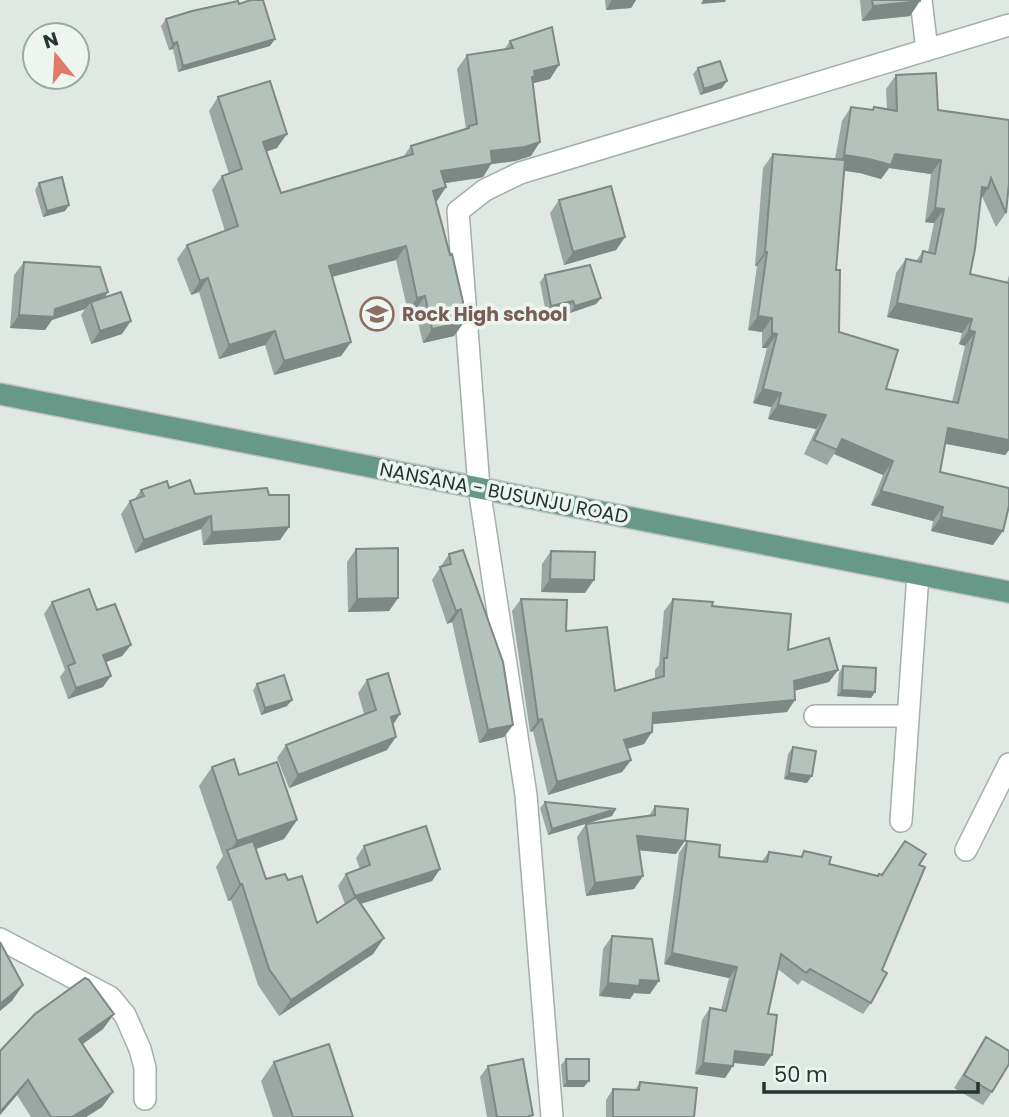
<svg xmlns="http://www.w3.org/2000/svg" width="1009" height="1117" font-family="Poppins,sans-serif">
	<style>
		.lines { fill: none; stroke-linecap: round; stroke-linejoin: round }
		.minor-casing { stroke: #a3afa9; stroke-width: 24 }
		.major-casing { stroke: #bdc3c1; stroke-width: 24 }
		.minor { stroke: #fff; stroke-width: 21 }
		.major { stroke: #689888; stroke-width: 21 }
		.wall { fill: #9ba7a2; fill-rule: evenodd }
		.shaded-wall { fill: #7e8884 }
		.building { fill: #b4c2bc; stroke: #7e8884; stroke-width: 2 }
		.labels { text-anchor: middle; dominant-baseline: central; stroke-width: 7; stroke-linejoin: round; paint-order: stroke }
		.education-label { font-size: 19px; font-weight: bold; fill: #785e54; stroke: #eef5f1; text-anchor: start }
		.street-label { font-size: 19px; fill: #22362f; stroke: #eef5f1 }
	</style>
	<rect width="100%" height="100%" fill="#dfe8e3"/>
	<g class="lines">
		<defs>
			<path id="minor" d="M921 0 927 50
				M815 716H908
				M901 821 918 574
				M966 850 1009 764
				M0 939 110 997 125 1015 140 1049 145 1068V1099
				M552 1117 526 795 479 488 458 211 485 190 520 173 1009 25"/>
			<path id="major" d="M0 394 1009 592"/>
		</defs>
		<use href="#minor" class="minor-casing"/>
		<use href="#major" class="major-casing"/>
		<use href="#minor" class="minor"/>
		<use href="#major" class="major"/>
	</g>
	<path class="wall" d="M605 0H636L631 8 606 10Z
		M860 0H920L910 16 862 21Z
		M239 4 275 39 270 46 178 72 173 49 169 50 161 26 166 19Z
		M510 41 550 79 533 83 531 156 515 161 491 164 483 177 479 178 445 183 436 201 464 322 454 336 423 343 415 310 408 312 396 260 332 277 351 342 341 356 274 375 265 345 219 359 199 292 191 295 177 259 187 245 225 231 212 190 222 176 229 174 209 111 218 97 277 148 267 151 281 193 403 157 411 146 466 129 457 69 467 55 504 50Z
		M698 68 722 88 700 95 693 74Z
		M896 75 938 110 1009 120 1006 213 996 227 982 196 980 199 970 274 1007 283 1009 275V450L1005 455 945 444 940 472 993 545 931 531 933 521 871 505 883 475 834 454 827 465 804 454 816 429 768 419 771 407 753 403 767 348H762V332L748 330 757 266H755L763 168 773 154 835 159 842 121 851 107 872 110 874 107 887 110 886 89ZM889 168 931 174 925 222 934 223 928 252 923 251 916 261 906 259 896 273 887 317 962 333 959 344 965 346 952 402 886 389 839 332 836 270 844 171 860 173 881 179Z
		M39 183 69 205 65 211 43 217 35 190Z
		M559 200 625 237 616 250 564 265 550 213Z
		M24 262 108 292 104 298 122 334 91 344 81 315 85 309 52 320 45 330 10 328 14 275Z
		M545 275 601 298 596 304 570 313 568 308 546 313 540 282Z
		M141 490 195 494 269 495 289 527 280 540 203 545 201 529 135 553 121 514 130 501 134 500Z
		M356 549 398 598 389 611 348 612 347 562Z
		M551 551 585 593 541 592 542 564Z
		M449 554 513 725 504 737 479 743 452 622 447 624 432 580Z
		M521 599 566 631 615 691 655 678V670L659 665 664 611 673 599 712 606 788 650 838 670 829 682 794 691 787 712 652 724 644 744 627 749 631 760 622 772 548 795 533 731 530 732 512 611Z
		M52 602 97 610 131 645 122 656 106 662 103 687 68 699 60 677 65 670 44 614Z
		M843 666 875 692 871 698 837 696 839 673Z
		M367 680 400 714 393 725 387 750 289 788 277 758 286 745 364 714 358 693Z
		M257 684 287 706 261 715 253 690Z
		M793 747 807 783 784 779 788 754Z
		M212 767 239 775 297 820 284 839 256 849 266 879 288 880 317 923 345 904 338 886 346 874 360 869 356 858 364 846 440 869 432 881 361 904 384 938 373 954 279 1016 258 985 231 900 228 901 216 867 223 856 199 786Z
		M545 802 612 816 548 835 540 808Z
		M655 806 676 854 639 850 643 876 634 889 586 896 577 837 586 824 649 816Z
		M687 841 719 857 762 861 769 852 800 857 804 851 829 864 878 876 919 865 871 1003 863 1014 802 980 798 985 778 969 768 1014 764 1066 733 1063 725 1078 695 1074 702 1020 710 1008 721 1010 729 978 664 964 679 853Z
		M612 936 650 994 634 993 630 999 599 996 603 949Z
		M114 1014 103 1029 83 1044 113 1092 102 1107 86 1117H31L17 1095 0 1115V1051Z
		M986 1037 992 1092 983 1105 954 1088Z
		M566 1059 584 1087H563L561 1065Z
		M274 1062 353 1117H273L261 1081Z
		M488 1066 532 1117H487L480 1077Z
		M640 1082 694 1117H606V1100L613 1089 635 1090Z"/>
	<path class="shaded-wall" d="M612 0H636L631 8 606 10Z
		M703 0H726L725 2 701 4Z
		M920 1 910 16 862 21 873 6Z
		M275 39 270 46 178 72 183 66Z
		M177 42 173 49 169 50 173 44Z
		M559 65 550 79 530 84 534 71Z
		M727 81 722 88 700 95 704 89Z
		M287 134 277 148 253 156 263 142Z
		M540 142 531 156 515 161 491 164 483 177 479 178 432 185 441 171 491 151Z
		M895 154 941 160 931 174 889 168 881 179 860 173 834 169 844 155Z
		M446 187 437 201 423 205 433 191Z
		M982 187 988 188 979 202Z
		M69 205 65 211 43 217 47 211Z
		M935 208 944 209 934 223 925 222Z
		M625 237 616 250 564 265 573 252Z
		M406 246 396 260 319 280 329 266Z
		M765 252H767L757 266H755Z
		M208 278 199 292 191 295 200 281Z
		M108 292 99 305 91 302 85 309 52 320 45 330 10 328 19 315 55 309Z
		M425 296 415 310 408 312 417 298Z
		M601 298 596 304 570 313 575 306Z
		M573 301 568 308 546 313 551 306Z
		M897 303 972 319 962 333 887 317Z
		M758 316 772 318 762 332 748 330Z
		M131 321 122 334 91 344 100 331Z
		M464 322 454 336 423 343 432 329Z
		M969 330 975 332 965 346 959 344Z
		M275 331 265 345 219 359 229 345Z
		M772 333 777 334 767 348H762Z
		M351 342 341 356 274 375 284 361Z
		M763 389 781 393 771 407 753 403Z
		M778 405 826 415 816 429 768 419Z
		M948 428 1009 440V450L1005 455 938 442Z
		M842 439 893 461 883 475 834 454Z
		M881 491 943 507 933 521 871 505Z
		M211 516 201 529 135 553 144 540Z
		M941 517 1003 531 993 545 931 531Z
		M289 527 280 540 203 545 212 532Z
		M550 579 594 580 585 593 541 592Z
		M398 598 389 611 348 612 357 599Z
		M461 609 452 622 447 624 456 611Z
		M131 645 122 656 95 666 103 655Z
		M838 670 829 682 785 693 794 681Z
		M111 676 103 687 68 699 76 688Z
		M842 690 875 692 871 698 837 696Z
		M292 700 287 706 261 715 265 708Z
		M795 700 787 712 644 725 653 713Z
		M400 714 391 727V717Z
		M542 719 533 731 530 732 538 720Z
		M513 725 504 737 479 743 488 730Z
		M652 732 644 744 616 752 624 740Z
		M396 737 387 750 289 788 298 775Z
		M631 760 622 772 548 795 557 782Z
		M789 773 812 776 807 783 784 779Z
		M616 809 612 816 548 835 552 829Z
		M297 820 284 839 230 858 228 854 237 841Z
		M637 836 685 841 676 854 627 849Z
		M440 869 432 881 347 908 355 896Z
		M643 876 634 889 586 896 595 883Z
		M240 884H242L231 900 228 901Z
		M384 938 373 954 279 1016 291 1000Z
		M672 953 737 967 729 978 664 964Z
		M640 980 659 981 650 994 634 993 630 999 599 996 608 983Z
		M23 985 12 1001 0 1011V1004Z
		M114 1014 103 1029 69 1054 79 1039Z
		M735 1051 772 1055 764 1066 727 1062Z
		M703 1063 733 1066 725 1078 695 1074Z
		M28 1080 17 1095 0 1115V1112Z
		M567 1081H589L584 1087H563Z
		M113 1092 102 1107 86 1117H72Z"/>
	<path class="building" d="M251 0H263L275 39 183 66 177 42 173 44 166 19 192 11 238 1 239 4Z
		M872 0H920V1L873 6Z
		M552 27 559 65 534 71 535 76 532 77 540 142 525 147 491 151 492 163 489 164 441 171 446 187 433 191 450 255 452 254 463 302 464 322 432 329 425 296 417 298 406 246 329 266 351 342 284 361 275 331 229 345 208 278 200 281 187 245 238 226 222 176 242 169 218 97 270 81 287 134 263 142 281 193 413 154 411 146 469 128V126L477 124 467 55 513 48 510 41Z
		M720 61 727 81 704 89 698 68Z
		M936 73 938 110 1009 120V183L1006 213 991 178 988 188 982 187 975 249 970 274 1009 283V440L948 428 940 472 1009 488V506L1003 531 941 517 943 507 881 491 893 461 842 439 837 450 814 440 826 415 778 405 781 393 763 389 777 334 772 333V318L758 316 767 252H765L773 154 845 160 836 270H840L839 332 898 350 886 389 958 403 975 332 969 330 972 319 897 303 906 259 921 262 923 251 935 254 944 209 935 208 941 160 895 154 891 165 869 159 844 155 851 107 873 110 874 107 897 111 896 75Z
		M62 177 69 205 47 211 39 183Z
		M611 186 625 237 573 252 559 200Z
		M24 262 100 267 108 292 55 309 54 317 19 315Z
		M590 265 601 298 575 306 573 301 551 306 545 275Z
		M121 292 131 321 100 331 91 302Z
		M190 480 195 494 267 488 269 495H289V527L212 532 211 516 144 540 130 501 144 496 141 490 167 481 169 488Z
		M398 548V598L357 599 356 549Z
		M463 550 503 662 513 725 488 730 461 609 456 611 440 567 451 564 449 554Z
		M551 551 595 552 594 580 550 579Z
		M89 589 97 610 115 604 131 645 103 655 111 676 76 688 68 666 75 663 52 602Z
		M521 599 567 600 566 631 607 627 615 691 664 676V658H667L673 599 713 602 712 606 791 614 788 650 829 638 838 670 794 681 795 700 653 713 652 732 624 740 631 760 557 782 542 719 538 720Z
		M843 666 876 668 875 692 842 690Z
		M388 673 400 714 391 717 396 737 298 775 286 745 376 710 367 680Z
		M284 675 292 700 265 708 257 684Z
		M793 747 816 751 812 776 789 773Z
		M234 759 239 775 277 762 297 820 237 841 212 767Z
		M545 802 616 809 552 829Z
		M655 806 688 809 685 841 637 836 643 876 595 883 586 824 655 815Z
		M426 826 440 869 355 896 346 874 370 865 364 846Z
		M253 841 266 879 285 874 288 880 302 876 317 923 356 897 384 938 291 1000 269 969 242 884H240L227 850Z
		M687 841 720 845 719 857 767 862 769 852 802 857 804 851 831 857 829 864 878 876 879 874 882 875 905 841 926 854 919 865 925 867 882 970 887 973 871 1003 810 969 806 973 781 954 768 1014 777 1015 772 1055 735 1051 733 1066 703 1063 710 1008 726 1011 737 967 672 953Z
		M612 936 652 939 659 981 640 980 639 986 608 983Z
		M0 942 23 985 0 1004Z
		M85 978 89 980 114 1014 79 1039 113 1092 72 1117H51L28 1080 0 1112V1051L35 1014Z
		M986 1037 1009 1051V1064L992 1092 964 1075Z
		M329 1044 353 1117H293L274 1062Z
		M523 1059 533 1115 529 1116V1117H497L488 1066Z
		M566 1059H589V1081H567Z
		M640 1082 697 1088 694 1117H613V1089L639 1090Z"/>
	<defs>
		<symbol id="school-ring" viewBox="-11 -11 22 22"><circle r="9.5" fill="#eef5f1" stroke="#8d6e63" stroke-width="1.5"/><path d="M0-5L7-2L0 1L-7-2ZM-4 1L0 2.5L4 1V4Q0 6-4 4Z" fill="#8d6e63"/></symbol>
	</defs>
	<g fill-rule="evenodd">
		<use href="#school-ring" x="358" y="295" width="38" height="38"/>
	</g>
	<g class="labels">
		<g class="education-label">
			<text x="402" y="314">Rock High school</text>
		</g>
		<g class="street-label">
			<text transform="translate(504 493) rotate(11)">NANSANA - BUSUNJU ROAD</text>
		</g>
	</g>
	<g transform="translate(56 56) rotate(342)"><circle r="33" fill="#eef5f1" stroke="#9ca9a3" stroke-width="2"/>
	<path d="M0-5L12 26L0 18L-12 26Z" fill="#e07a65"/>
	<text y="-10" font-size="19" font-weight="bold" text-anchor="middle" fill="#22362f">N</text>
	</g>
	<path d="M764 1082v10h214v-10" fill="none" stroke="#22362f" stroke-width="3.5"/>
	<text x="774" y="1082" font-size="21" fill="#22362f" stroke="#eef5f1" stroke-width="5" paint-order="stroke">50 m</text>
</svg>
